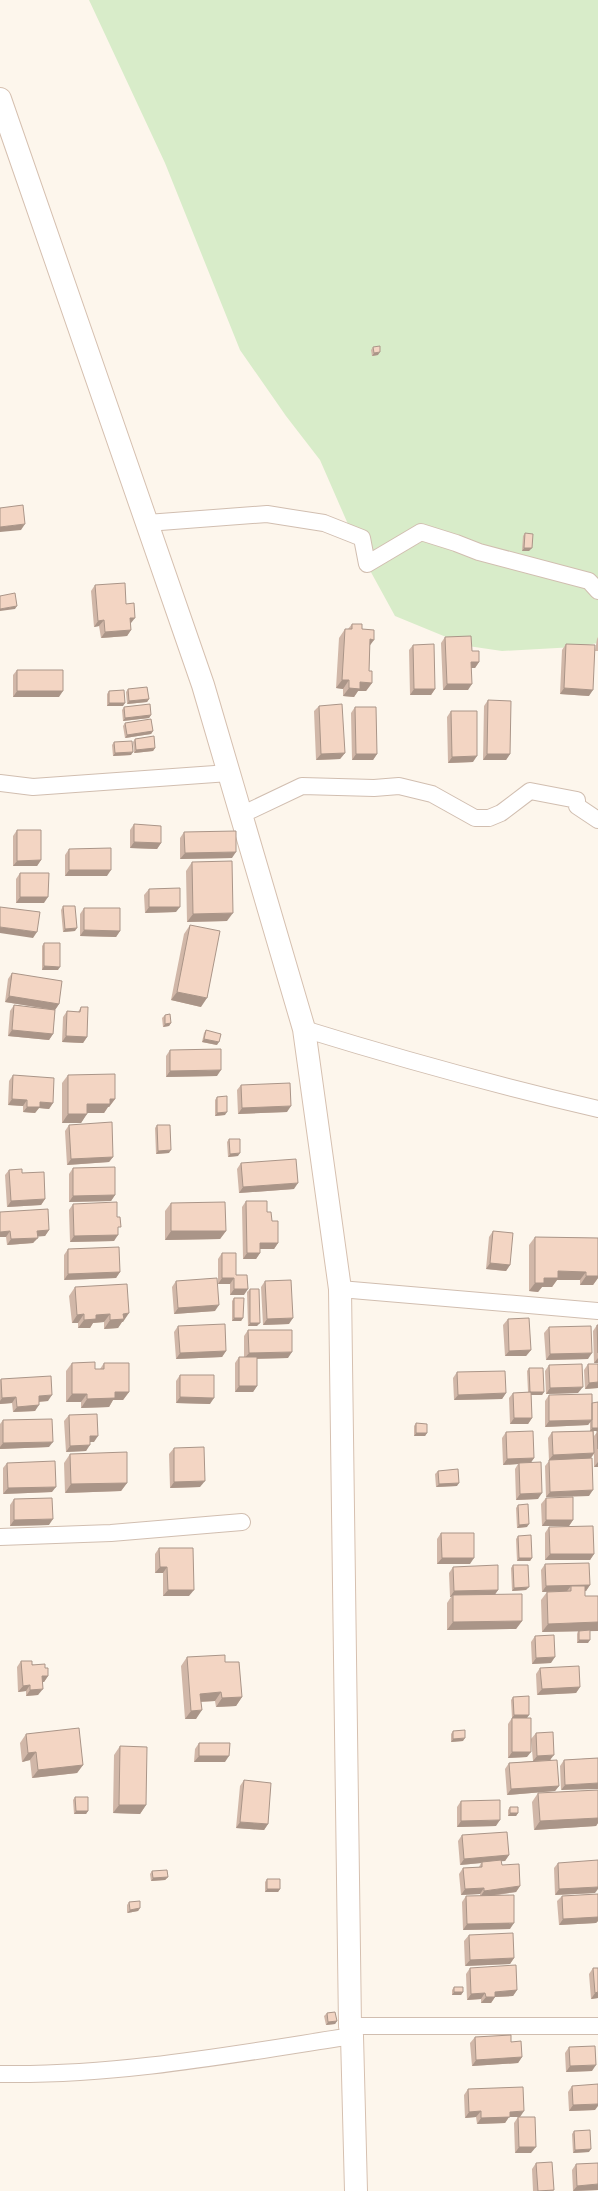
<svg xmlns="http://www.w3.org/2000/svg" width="598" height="2191" font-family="Ubuntu,sans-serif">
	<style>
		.green { fill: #d8ecc9 }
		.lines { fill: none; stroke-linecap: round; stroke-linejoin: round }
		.street-casing { stroke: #d1beb0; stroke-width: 18 }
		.secondary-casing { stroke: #d6c0b0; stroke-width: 24 }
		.street { stroke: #fff; stroke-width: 16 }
		.secondary { stroke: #fff; stroke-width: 22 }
		.wall { fill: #d1b7a8 }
		.shaded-wall { fill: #aa9588 }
		.building { fill: #f3d5c3; stroke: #aa9588 }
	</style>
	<rect width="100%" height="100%" fill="#fdf6ec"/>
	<path class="green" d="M89 0H598V643L575 647 502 651 468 646 395 616 361 554 320 460 286 416 240 350 165 163Z"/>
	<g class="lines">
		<defs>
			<path id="street" d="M147 523 267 514 324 523 362 538 367 564 421 532 456 543 479 552 589 581 598 591
				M0 783 33 787 229 773
				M241 815 302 786 374 788 399 786 432 794 475 818H489L501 813 530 791 577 800V806L598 820
				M304 1029C401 1059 499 1086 598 1109
				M340 1289 598 1311
				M0 1537 111 1533 242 1522
				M350 2026H598
				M0 2074C118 2076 235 2054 352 2036"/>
			<path id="secondary" d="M0 99 203 685 304 1029 340 1289 350 2026 352 2036 356 2191"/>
		</defs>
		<use href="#street" class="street-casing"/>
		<use href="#secondary" class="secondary-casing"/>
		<use href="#street" class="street"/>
		<use href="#secondary" class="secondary"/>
	</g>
	<path class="wall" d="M373 347 378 355 372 356 371 350Z
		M525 533 529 551H522L523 536Z
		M95 585 126 604 131 623H130L131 630 127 636 101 638 99 626 94 627 91 591Z
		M352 624 362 629 370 645 369 671 372 683 366 691H358L354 697 343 696V689L336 688 339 638 345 629H348Z
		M445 637 472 651 479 662 475 668H471L468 690H443L441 643Z
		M598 637V651H595L597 639Z
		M566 644 589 696 560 694 562 650Z
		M413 645 435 689 431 695H410L409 650Z
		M17 670 59 697H13V675Z
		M128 689 149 699 147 702 127 704 126 692Z
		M109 691 123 706H107V694Z
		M488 700 510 754 506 760H483L484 706Z
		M319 706 345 753 340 759 316 760 314 711Z
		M124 707 151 715 149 718 123 721 122 710Z
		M355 707 377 754 373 760H352L351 713Z
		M451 711 473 762 448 763 447 717Z
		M125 723 153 731 151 734 125 738 123 726Z
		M135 739 155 748 153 751 134 753 133 742Z
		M114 742 131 755 113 756 112 745Z
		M134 824 161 843 157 849 130 848V830Z
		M17 830 41 860 37 866H13V836Z
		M184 832 232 858 180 859V838Z
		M69 849 107 876H65V855Z
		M192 862 227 921 187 922 186 871Z
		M20 873 44 903H16V879Z
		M149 889 176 912 145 913 144 895Z
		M63 906 75 931 63 932 61 910Z
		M84 908 120 931 116 937 80 936V914Z
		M190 925 201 1007 171 1000 184 934Z
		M44 943 58 970H42V946Z
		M12 973 59 1004 55 1010 53 1034 49 1040 8 1036 10 1011 14 1005 48 1009 5 1002 8 979Z
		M81 1007 87 1037 83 1043 62 1042 63 1017 67 1011 78 1012Z
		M165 1015 171 1023 169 1026 163 1027 162 1018Z
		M206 1030 217 1045 202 1042 204 1033Z
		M170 1050 217 1076 166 1077V1056Z
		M13 1075 53 1103 49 1109 39 1108 35 1113 23 1112V1106L8 1105 9 1081Z
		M68 1075 115 1099 109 1107H108L104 1113H87L81 1123H62V1083Z
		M241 1085 287 1112 238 1114 237 1090Z
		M217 1097 225 1115 215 1116V1100Z
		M69 1125 113 1157 109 1162 67 1165 65 1131Z
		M157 1125 169 1153 156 1154 155 1128Z
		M229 1139 238 1156 228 1157 227 1142Z
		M241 1163 294 1189 239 1193 237 1169Z
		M73 1168 115 1195 111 1201 69 1202V1174Z
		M9 1170 22 1173 45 1199 41 1205 7 1207 5 1175Z
		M246 1201 267 1212 272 1221 278 1243 274 1249H260V1253L256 1259H243L242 1207Z
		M171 1203 226 1231 220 1239 165 1240V1211Z
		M73 1204 118 1231 114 1241 70 1242 69 1210Z
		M0 1212 49 1230 45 1236H37L33 1243 7 1245 6 1237Z
		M493 1231 510 1265 506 1271 486 1269 489 1237Z
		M535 1237 598 1238V1278L593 1285H580V1280H557L552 1287H542L538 1292 529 1291V1245Z
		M68 1249 120 1272 116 1278 64 1280V1255Z
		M222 1253 236 1275 244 1295H230V1284H218V1259Z
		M176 1281 215 1311 174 1314 172 1287Z
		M265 1281 289 1324 263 1325 261 1287Z
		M75 1287 123 1322H122L118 1328 104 1329V1322L93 1323 90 1328H78V1323H72L69 1296Z
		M250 1289 257 1326H248L247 1292Z
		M234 1298 243 1318 241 1321H232V1301Z
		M508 1319 531 1350 526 1356H505L503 1325Z
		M597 1325H598V1363H594L593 1331Z
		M178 1326 226 1351 222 1357 176 1359 174 1332Z
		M549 1327 588 1359 546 1360 544 1333Z
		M248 1330 288 1358 257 1359V1386L253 1392H235V1363L239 1357H244V1336Z
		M72 1363 95 1369H100L104 1363 129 1392 123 1400H113L109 1407 81 1408V1402H66V1371Z
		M588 1364 598 1388 585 1389 584 1370Z
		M549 1365 578 1393 546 1394 545 1371Z
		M529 1368 544 1392 542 1395H531L532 1418 528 1424H510L509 1398 513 1393 528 1392 527 1371Z
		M457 1372 506 1393 502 1399 454 1400 453 1378Z
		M180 1375 210 1404 176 1403V1381Z
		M1 1379 48 1401 39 1402 35 1411 13 1412 12 1403 0 1404V1380Z
		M592 1394 594 1436 598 1431V1467H594V1454L591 1458 589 1496 546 1497 545 1466 549 1461 548 1438 552 1432 590 1431V1422L588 1425 545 1427V1401L549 1395Z
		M69 1415 94 1442H90L86 1451 66 1452 64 1421Z
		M3 1420 49 1447 0 1449V1424Z
		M416 1423 427 1433 425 1436H414V1426Z
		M506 1432 534 1458 531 1462 538 1499 516 1500 515 1469 518 1464 503 1465 502 1438Z
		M174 1448 200 1487 170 1488 169 1454Z
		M70 1454 127 1483 121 1491 65 1493 64 1463Z
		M7 1463 52 1492 3 1494V1468Z
		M438 1471 457 1486 436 1487 435 1474Z
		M546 1498 573 1520 569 1526H542L541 1504Z
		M14 1499 49 1525 10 1526V1505Z
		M518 1505 527 1527 517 1528 516 1508Z
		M549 1527 594 1554 590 1560H545V1533Z
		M441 1533 470 1564H437V1539Z
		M518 1536 532 1558 530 1561H517L516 1539Z
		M159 1548 189 1596H163V1573H155V1554Z
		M545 1564 590 1585 586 1591H585V1596H598V1631H590L588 1643H577V1634L578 1631 542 1632 541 1600 547 1592H552H542L541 1570Z
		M513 1565 526 1590 512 1591 511 1568Z
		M453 1567 498 1590 495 1594 522 1621 516 1629 447 1630V1603L451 1597H450L449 1573Z
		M535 1636 551 1663 532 1664 531 1642Z
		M187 1657 225 1662 242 1697 236 1706 216 1707 215 1701 201 1702 196 1719H185L181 1666Z
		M21 1661 45 1668 48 1676 44 1682H42L38 1695 26 1696V1691L18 1692 17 1667Z
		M540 1668 580 1687 576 1693 537 1695 536 1674Z
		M513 1697 527 1718V1757L508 1758V1724L512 1718 511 1700Z
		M453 1731 463 1741 451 1742V1734Z
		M536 1733 551 1760 559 1786 555 1791 507 1795 505 1769 509 1763 533 1761 531 1739Z
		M26 1734 83 1765 77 1773 32 1778 30 1760 22 1762 20 1743Z
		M199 1743 225 1762H194L195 1749Z
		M120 1746 146 1805 140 1814 113 1813 114 1755Z
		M598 1758 561 1790 560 1766 564 1760Z
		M244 1780 268 1824 264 1830 236 1828 240 1786Z
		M598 1790V1823L596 1826 534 1830 532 1802 538 1793Z
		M75 1797 88 1811 86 1814H74L73 1800Z
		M461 1801 496 1826 457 1827V1807Z
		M510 1807 518 1813 516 1816H508V1810Z
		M462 1835 509 1855 505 1861H501L502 1865 520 1886 516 1892 492 1896 510 1929 463 1930 462 1902 466 1896H480V1894L461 1895 459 1874 463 1868 479 1867 481 1863 460 1865 458 1841Z
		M558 1863 595 1893 555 1895 554 1868Z
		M152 1871 168 1877 165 1880 151 1881 150 1874Z
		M267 1879 280 1889 278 1892H265V1882Z
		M598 1894V1921L596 1923 559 1925 557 1901 562 1896Z
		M129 1902 140 1908 138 1911 127 1913V1905Z
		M469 1935 514 1958 510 1964 465 1966 464 1941Z
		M470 1968 517 1990 513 1996 495 1997 491 2003H481V1999L467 2000 466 1974Z
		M593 1968 598 1998 591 1999 589 1974Z
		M454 1987 463 1992 461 1995H452V1990Z
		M327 2013 337 2021 335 2024 326 2025 324 2016Z
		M475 2037 511 2042 522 2057 518 2063 472 2066 470 2043Z
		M569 2047 592 2071 566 2072 565 2053Z
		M572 2086 595 2110 569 2111 568 2092Z
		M468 2089 520 2117H509L505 2123 477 2124 476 2117 465 2118 464 2095Z
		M518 2117 531 2153H515L514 2123Z
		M574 2131 589 2152 573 2153 572 2134Z
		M536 2163 554 2190 553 2191H533L532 2169Z
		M576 2164 598 2190 573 2191 572 2170Z"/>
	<path class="shaded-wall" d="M380 352 378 355 372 356 374 353Z
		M25 524 21 530 0 532V527Z
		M524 548H532L529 551H522Z
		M17 606 15 609 0 611V609Z
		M130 618H135L131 623 126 624Z
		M104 620 99 626 94 627 98 621Z
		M131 630 127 636 101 638 105 632Z
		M370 639 374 640 368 648Z
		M471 662H479L475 668H467Z
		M342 680H349L343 689 336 688Z
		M360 682 372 683 366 691H358L354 697 343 696 349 688Z
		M447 684H472L468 690H443Z
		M564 688 593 690 589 696 560 694Z
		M414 689H435L431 695H410Z
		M17 691H63L59 697H13Z
		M149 699 147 702 127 704 129 701Z
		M109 703H125L123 706H107Z
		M151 715 149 718 123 721 125 718Z
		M153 731 151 734 125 738 127 735Z
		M155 748 153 751 134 753 136 750Z
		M133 752 131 755 113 756 115 753Z
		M345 753 340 759 316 760 321 754Z
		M356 754H377L373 760H352Z
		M487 754H510L506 760H483Z
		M477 756 473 762 448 763 452 757Z
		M134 842 161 843 157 849 130 848Z
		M236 852 232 858 180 859 185 853Z
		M41 860 37 866H13L17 861Z
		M69 870H111L107 876H65Z
		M20 897H48L44 903H16Z
		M149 907H180L176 912 145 913Z
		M233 913 227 921 187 922 193 914Z
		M0 927 37 932 33 938 0 933Z
		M77 928 75 931 63 932 65 929Z
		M84 930 120 931 116 937 80 936Z
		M44 966 60 967 58 970H42Z
		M177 992 207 998 201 1007 171 1000Z
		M9 996 59 1004 55 1010 5 1002Z
		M171 1023 169 1026 163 1027 165 1024Z
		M12 1030 53 1034 49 1040 8 1036Z
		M66 1036 87 1037 83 1043 62 1042Z
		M204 1039 219 1042 217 1045 202 1042Z
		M221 1070 217 1076 166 1077 170 1071Z
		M12 1099 27 1100 23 1106 8 1105Z
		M110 1099H115L109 1107H108L104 1113H81L87 1104Z
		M40 1102 53 1103 49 1109 39 1108 35 1113 23 1112 27 1107Z
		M291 1106 287 1112 238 1114 242 1108Z
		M227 1112 225 1115 215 1116 217 1113Z
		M68 1114H87L81 1123H62Z
		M171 1150 169 1153 156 1154 158 1151Z
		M240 1153 238 1156 228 1157 230 1154Z
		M113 1157 109 1162 67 1165 71 1159Z
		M298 1183 294 1189 239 1193 243 1187Z
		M115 1195 111 1201 69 1202 73 1196Z
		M45 1199 41 1205 7 1207 11 1201Z
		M49 1230 45 1236 33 1237 37 1231Z
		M10 1231 6 1237H0V1232Z
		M171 1231H226L220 1239 165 1240Z
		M118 1235 114 1241 70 1242 74 1236Z
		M38 1238 33 1243 7 1245 11 1239Z
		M260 1243H278L274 1249H256Z
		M247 1253H260L256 1259H243Z
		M490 1263 510 1265 506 1271 486 1269Z
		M558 1271 586 1272 580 1280H557L552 1287H542L538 1292 529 1291 535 1283Z
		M120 1272 116 1278 64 1280 68 1274Z
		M586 1276H598V1278L593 1285H580Z
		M222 1278H234L230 1284H218Z
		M234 1289H248L244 1295H230Z
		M219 1305 215 1311 174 1314 178 1308Z
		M129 1313 123 1322H122L118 1328 104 1329 110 1320 123 1314Z
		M84 1314 78 1323H72L77 1315Z
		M110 1314 104 1322 93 1323 90 1328H78L84 1320 96 1315Z
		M234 1318H243L241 1321H232Z
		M293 1318 289 1324 263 1325 267 1319Z
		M250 1323H260L257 1326H248Z
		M531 1350 526 1356H505L509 1351Z
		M226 1351 222 1357 176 1359 180 1353Z
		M292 1352 288 1358 244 1359 249 1353Z
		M592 1353 588 1359 546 1360 550 1354Z
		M598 1358V1363H594Z
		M598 1382V1388L585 1389 589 1383Z
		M239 1386H257L253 1392H235Z
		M583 1387 578 1393 546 1394 550 1388Z
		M115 1392H129L123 1400H113L109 1407 81 1408 87 1399Z
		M530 1392H544L542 1395H528Z
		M506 1393 502 1399 454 1400 458 1395Z
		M72 1394H87L81 1402H66Z
		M52 1395 48 1401 35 1402 39 1396Z
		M16 1397 12 1403 0 1404V1401L2 1398Z
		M180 1397 214 1398 210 1404 176 1403Z
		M39 1405 35 1411 13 1412 17 1407Z
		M514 1418H532L528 1424H510Z
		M592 1420 588 1425 545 1427 549 1421Z
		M592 1428H598V1431H590Z
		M416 1433H427L425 1436H414Z
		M90 1436H98L94 1442H85Z
		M53 1442 49 1447 0 1449V1447L3 1443Z
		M90 1445 86 1451 66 1452 70 1446Z
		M594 1453 590 1459 549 1460 548 1461 553 1455Z
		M534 1458 530 1464 519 1463 518 1464 503 1465 507 1459Z
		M598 1462V1467H594Z
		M205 1481 200 1487 170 1488 174 1482Z
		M127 1483 121 1491 65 1493 71 1484Z
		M459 1483 457 1486 436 1487 439 1484Z
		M56 1487 52 1492 3 1494 8 1488Z
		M593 1490 589 1496 546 1497 550 1492Z
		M542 1493 538 1499 516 1500 520 1494Z
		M53 1519 49 1525 10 1526 14 1520Z
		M546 1520H573L569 1526H542Z
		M529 1524 527 1527 517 1528 519 1525Z
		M550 1554H594L590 1560H545Z
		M442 1558H474L470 1564H437Z
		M519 1558H532L530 1561H517Z
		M160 1567H167L163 1573H155Z
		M590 1585 586 1591H571V1586L567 1591 542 1592 546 1586Z
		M529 1587 526 1590 512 1591 514 1588Z
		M168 1590H194L189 1596H163Z
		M498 1590 494 1596 453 1595 451 1597H450L454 1591Z
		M522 1621 516 1629 447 1630 453 1622Z
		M598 1622V1631L542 1632 548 1624Z
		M579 1640H590L588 1643H577Z
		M555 1657 551 1663 532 1664 536 1658Z
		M42 1676H48L44 1682H38Z
		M30 1685 26 1691 18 1692 23 1686Z
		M580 1687 576 1693 537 1695 542 1689Z
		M43 1689 38 1695 26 1696 30 1690Z
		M221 1692 215 1701 194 1702 200 1694Z
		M242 1697 236 1706 216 1707 222 1698Z
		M202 1710 196 1719H185L191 1711Z
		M514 1715H529L527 1718H512Z
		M465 1738 463 1741 451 1742 453 1739Z
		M36 1752 30 1760 22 1762 28 1753Z
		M512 1752H531L527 1757 508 1758Z
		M554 1755 550 1760 533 1761 537 1756Z
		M199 1756H229L225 1762H194Z
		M83 1765 77 1773 32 1778 38 1770Z
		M598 1783V1789L561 1790 565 1785Z
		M559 1786 555 1791 507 1795 511 1789Z
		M119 1805H146L140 1814 113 1813Z
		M76 1811H88L86 1814H74Z
		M510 1813H518L516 1816H508Z
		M598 1818V1823L596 1826 534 1830 540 1821Z
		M500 1820 496 1826 457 1827 461 1821Z
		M240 1822 268 1824 264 1830 236 1828Z
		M509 1855 505 1861 482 1863V1862L481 1863 460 1865 464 1859Z
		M168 1877 165 1880 151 1881 153 1878Z
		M520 1886 516 1892 480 1897 484 1891Z
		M598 1887V1889L595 1893 555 1895 559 1889Z
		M484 1888 480 1894 461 1895 465 1889Z
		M267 1889H280L278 1892H265Z
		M140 1908 138 1911 127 1913 130 1910Z
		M598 1917V1921L596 1923 559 1925 563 1919Z
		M514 1923 510 1929 463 1930 467 1924Z
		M514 1958 510 1964 465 1966 470 1960Z
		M517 1990 513 1996 495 1997 491 2003H481L486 1997 495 1992Z
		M454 1992H463L461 1995H452Z
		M598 1992V1998L591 1999 595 1993Z
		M485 1993 481 1999 467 2000 471 1994Z
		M337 2021 335 2024 326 2025 328 2022Z
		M522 2057 518 2063 472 2066 476 2060Z
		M596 2065 592 2071 566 2072 570 2066Z
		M598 2104V2106L595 2110 569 2111 573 2105Z
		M481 2111 476 2117 465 2118 469 2112Z
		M524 2111 520 2117H509L505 2123 477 2124 481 2118 510 2112Z
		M519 2147H536L531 2153H515Z
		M591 2149 589 2152 573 2153 575 2150Z
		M598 2184V2190L573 2191 577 2186Z"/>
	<path class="building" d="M380 346V352L374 353 373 347Z
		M23 505 25 524 0 527V508Z
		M525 533 533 534 532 548H524Z
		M125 583 126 604 134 603 135 618H130L131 630 105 632 104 620 98 621 95 585Z
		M15 593 17 606 0 609V596Z
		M352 624H362V629L374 630V640L370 639 369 671H372V683L360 682V689L349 688V680H342L345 629H352Z
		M471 636 472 651H479V662H471L472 684H447L445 637Z
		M434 644 435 689H414L413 645Z
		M566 644 595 645 593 690 564 688Z
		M17 670H63V691H17Z
		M147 687 149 699 129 701 128 689Z
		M124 690 125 703H109V691Z
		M488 700 511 701 510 754H487Z
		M150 704 151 715 125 718 124 707Z
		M342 704 345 753 321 754 319 706Z
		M355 707H376L377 754H356Z
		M451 711H477V756L452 757Z
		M151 719 153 731 127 735 125 723Z
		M154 736 155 748 136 750 135 739Z
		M132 741 133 752 115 753 114 742Z
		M134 824 161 826V843L134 842Z
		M17 830H41V860L17 861Z
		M236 831V852L185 853 184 832Z
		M111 848V870H69V849Z
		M232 861 233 913 193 914 192 862Z
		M20 873H49L48 897H20Z
		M180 888V907H149V889Z
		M63 906H75L77 928 65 929Z
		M0 907 40 912 37 932 0 927Z
		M84 908H120V931L84 930Z
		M190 925 220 931 207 998 177 992Z
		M44 943H60V967L44 966Z
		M12 973 62 981 59 1004 9 996Z
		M14 1005 55 1010 53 1034 12 1030Z
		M81 1007H88L87 1037 66 1036 67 1011 80 1012Z
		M170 1014 171 1023 165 1024V1015Z
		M206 1030 221 1034 219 1042 204 1039Z
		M221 1049V1070L170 1071V1050Z
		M115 1074V1099H110V1104H87V1114H68V1075Z
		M13 1075 54 1078 53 1103 40 1102V1107H27V1100L12 1099Z
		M290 1083 291 1106 242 1108 241 1085Z
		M227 1096V1112L217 1113V1097Z
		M112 1122 113 1157 71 1159 69 1125Z
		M157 1125H170L171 1150 158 1151Z
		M229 1139H240V1153L230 1154Z
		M296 1159 298 1183 243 1187 241 1163Z
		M115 1167V1195L73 1196V1168Z
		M22 1169V1173L44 1172 45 1199 11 1201 9 1170Z
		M246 1201H267V1212H271L272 1221H278V1243H260V1253H247Z
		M117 1202V1217H120L121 1227H118V1235L74 1236 73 1204Z
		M225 1202 226 1231H171V1203Z
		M48 1209 49 1230 37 1231 38 1238 11 1239 10 1231 0 1232V1212Z
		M493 1231 513 1233 510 1265 490 1263Z
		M535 1237 598 1238V1276H586V1272L558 1271V1278H544V1283H535Z
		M119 1247 120 1272 68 1274V1249Z
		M222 1253H236V1275H247L248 1289H234V1278H222Z
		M217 1278 219 1305 178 1308 176 1281Z
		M291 1280 293 1318 267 1319 265 1281Z
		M127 1284 129 1313 123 1314 124 1319 110 1320V1314L96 1315V1319L84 1320V1314L77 1315 75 1287Z
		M250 1289H259L260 1323H250Z
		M234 1298H244L243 1318H234Z
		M529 1318 531 1350 509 1351 508 1319Z
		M225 1324 226 1351 180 1353 178 1326Z
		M597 1325H598V1353Z
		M591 1326 592 1353 550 1354 549 1327Z
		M248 1330H292V1352L249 1353Z
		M239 1357H257V1386H239Z
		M95 1362V1369H104V1363H129V1392H115V1398L87 1399V1394H72V1363Z
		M582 1364 583 1387 550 1388 549 1365Z
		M588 1364H598V1382L589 1383Z
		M529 1368H543L544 1392H530Z
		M505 1371 506 1393 458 1395 457 1372Z
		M180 1375H214V1398L180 1397Z
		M51 1376 52 1395 39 1396V1405L17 1407 16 1397 2 1398 1 1379Z
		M531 1392 532 1418H514L513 1393Z
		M592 1394V1420L549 1421V1395Z
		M598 1402V1428H592V1403Z
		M97 1414 98 1436H90V1445L70 1446 69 1415Z
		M52 1419 53 1442 3 1443V1420Z
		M416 1423 427 1424V1433H416Z
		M533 1431 534 1458 507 1459 506 1432Z
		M593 1431 594 1453 553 1455 552 1432Z
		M597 1431H598V1449Z
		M204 1447 205 1481 174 1482V1448Z
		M127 1452V1483L71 1484 70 1454Z
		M592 1458 593 1490 550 1492 549 1460Z
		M55 1461 56 1487 8 1488 7 1463Z
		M541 1462 542 1493 520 1494 519 1463Z
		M458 1469 459 1483 439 1484 438 1471Z
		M573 1497V1520H546V1498Z
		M52 1498 53 1519 14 1520V1499Z
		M528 1504 529 1524 519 1525 518 1505Z
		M593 1526 594 1554H550L549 1527Z
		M441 1533H474V1558H442Z
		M531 1535 532 1558H519L518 1536Z
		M159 1548H193L194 1590H168L167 1567H160Z
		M589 1563 590 1585 546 1586 545 1564Z
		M498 1565V1590L454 1591 453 1567Z
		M513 1565H528L529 1587 514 1588Z
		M571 1586H585V1596H598V1622L548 1624 547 1592 571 1591Z
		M522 1594V1621L453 1622V1595Z
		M590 1630V1640H579V1631Z
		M554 1635 555 1657 536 1658 535 1636Z
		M225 1655V1662H239L242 1697 222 1698 221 1692 200 1694 202 1710 191 1711 187 1657Z
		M21 1661H32V1665L45 1664V1668H48V1676H42L43 1689 30 1690V1685L23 1686Z
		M579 1666 580 1687 542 1689 540 1668Z
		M529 1696V1715H514L513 1697Z
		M512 1718H531V1752H512Z
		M79 1728 83 1765 38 1770 36 1752 28 1753 26 1734Z
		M465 1730V1738L453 1739V1731Z
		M553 1732 554 1755 537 1756 536 1733Z
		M199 1743H230L229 1756H199Z
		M120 1746 147 1747 146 1805H119Z
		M598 1758V1783L565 1785 564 1760Z
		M557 1760 559 1786 511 1789 509 1763Z
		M244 1780 271 1783 268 1824 240 1822Z
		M598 1790V1818L540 1821 538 1793Z
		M75 1797H88V1811H76Z
		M500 1800V1820L461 1821V1801Z
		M510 1807H518V1813H510Z
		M507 1832 509 1855 464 1859 462 1835Z
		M501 1860 502 1865 519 1864 520 1886 484 1891V1888L465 1889 463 1868 482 1867V1862Z
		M598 1860V1887L559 1889 558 1863Z
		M167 1870 168 1877 153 1878 152 1871Z
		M267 1879H280V1889H267Z
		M598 1894V1917L563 1919 562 1896Z
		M514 1895V1923L467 1924 466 1896Z
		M140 1901V1908L130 1910 129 1902Z
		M513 1933 514 1958 470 1960 469 1935Z
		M516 1965 517 1990 495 1992V1997H486L485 1993 471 1994 470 1968Z
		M593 1968H598V1992L595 1993Z
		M454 1987H463V1992H454Z
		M335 2012 337 2021 328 2022 327 2013Z
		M511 2035V2042L521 2041 522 2057 476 2060 475 2037Z
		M595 2046 596 2065 570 2066 569 2047Z
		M598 2084V2104L573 2105 572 2086Z
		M523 2087 524 2111 510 2112V2117L481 2118V2111L469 2112 468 2089Z
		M518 2117H535L536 2147H519Z
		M590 2130 591 2149 575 2150 574 2131Z
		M552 2162 554 2190 538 2191 536 2163Z
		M598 2163V2184L577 2186 576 2164Z"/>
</svg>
